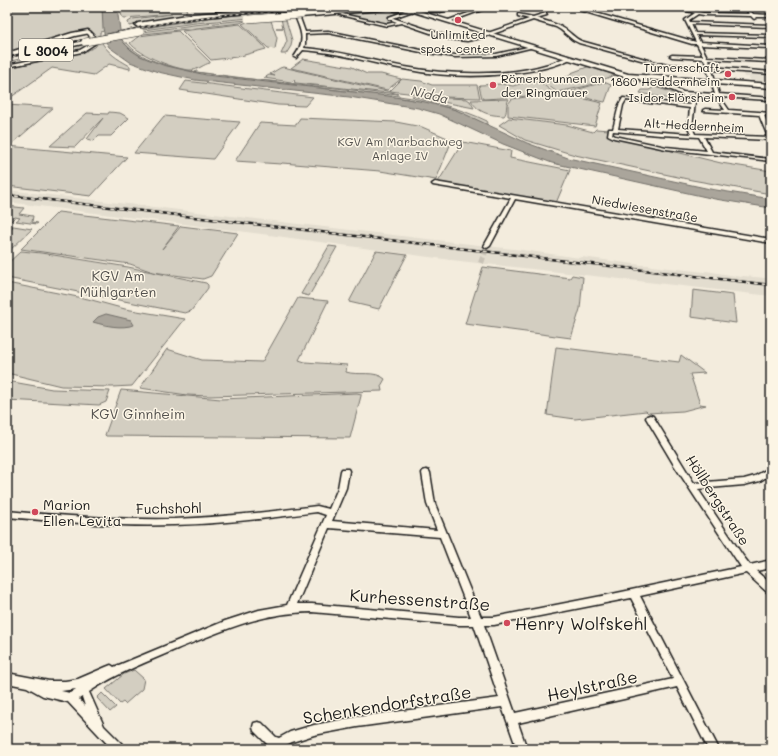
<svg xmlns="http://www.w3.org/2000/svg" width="778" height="756" font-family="Mali,sans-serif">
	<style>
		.built { fill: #e3ddcf }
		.green { fill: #d3cec1; stroke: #78756e }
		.water { fill: #aaa59b; stroke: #716e68 }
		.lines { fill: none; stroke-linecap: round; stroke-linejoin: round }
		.street-tunnel { stroke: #c8c2b6; stroke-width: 6; stroke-dasharray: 6 3; stroke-linecap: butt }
		.street-casing { stroke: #1c1c1c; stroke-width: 3 }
		.secondary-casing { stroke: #1c1c1c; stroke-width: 3 }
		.highway-casing { stroke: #1c1c1c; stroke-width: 3 }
		.street { fill: #fcf5e5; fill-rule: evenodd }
		.secondary { fill: #fcf5e5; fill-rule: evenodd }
		.highway { fill: #fcf5e5; fill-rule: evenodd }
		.rail-far1-casing { stroke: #1c1c1c; stroke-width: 2 }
		.rail-casing { stroke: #1c1c1c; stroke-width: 2.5 }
		.rail-far1 { stroke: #fcf5e5; stroke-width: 1; stroke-dasharray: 3; stroke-linecap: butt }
		.rail { stroke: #fcf5e5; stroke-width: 1.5; stroke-dasharray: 4; stroke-linecap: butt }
		.secondary-bridge-casing { stroke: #1c1c1c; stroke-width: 7; stroke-linecap: butt }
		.highway-bridge-casing { stroke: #1c1c1c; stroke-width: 8; stroke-linecap: butt }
		.secondary-bridge { stroke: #fcf5e5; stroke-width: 5.5 }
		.highway-bridge { stroke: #fcf5e5; stroke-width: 7 }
		.poi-dot { fill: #d1495b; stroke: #fcf5e5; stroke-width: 1.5 }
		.labels { text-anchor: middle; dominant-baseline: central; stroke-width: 3; stroke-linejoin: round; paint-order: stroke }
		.far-poi-label { font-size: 12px; fill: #1c1c1c; stroke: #fcf5e5; text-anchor: end }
		.far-street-label { font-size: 12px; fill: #1c1c1c; stroke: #fcf5e5 }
		.far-park-label { font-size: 12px; fill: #53514e; stroke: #fcf5e5 }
		.shield { fill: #fcf5e5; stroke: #5f5d58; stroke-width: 1 }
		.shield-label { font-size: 13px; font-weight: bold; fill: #1c1c1c }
		.far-water-label { font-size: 13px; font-style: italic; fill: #55534f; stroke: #fcf5e5 }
		.park-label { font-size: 14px; fill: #53514e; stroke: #fcf5e5 }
		.street-label { font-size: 14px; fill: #1c1c1c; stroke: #fcf5e5 }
		.poi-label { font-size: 14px; fill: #1c1c1c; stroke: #fcf5e5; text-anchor: start }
		.near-street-label { font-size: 17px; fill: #1c1c1c; stroke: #fcf5e5 }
		.near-poi-label { font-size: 17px; fill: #1c1c1c; stroke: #fcf5e5; text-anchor: start }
	</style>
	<rect width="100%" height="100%" fill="#f3ecdd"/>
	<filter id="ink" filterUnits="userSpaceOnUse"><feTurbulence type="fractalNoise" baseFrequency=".025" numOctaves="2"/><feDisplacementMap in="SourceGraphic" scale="8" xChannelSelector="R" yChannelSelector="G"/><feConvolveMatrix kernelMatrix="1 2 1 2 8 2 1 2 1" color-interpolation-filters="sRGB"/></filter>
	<g filter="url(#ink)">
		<path class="built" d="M188 7H292V9L240 11 194 15Z
			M256 12V13L188 20 142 29 139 26 174 20Z
			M742 71 771 73V85L751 83 749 77H744Z
			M7 190 522 250 580 258 582 257 641 265H649L651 266 704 272 706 271 741 277 743 276 766 278 771 280V296L451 260 239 231 7 202Z"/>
		<path class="green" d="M7 7H102L104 31 100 32V37L97 38 91 31H85L7 54Z
			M120 7H185L187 11 185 12H191L194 15 129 26 128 22 133 19 172 14 125 18 122 17Z
			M398 9 404 11 388 16V19L397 22C380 26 363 19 346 15L345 13Z
			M264 13 250 14 249 18 195 23 136 31 142 32 194 25 247 20 240 23 135 35 129 31C174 23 219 15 264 13Z
			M285 17 292 40 291 46 286 54H281L287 41 284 28H276H283L281 18Z
			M270 18 277 38 275 49 268 48 242 24 252 20Z
			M240 24 262 44 266 49 237 57 211 60 182 31Z
			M178 31 210 62V63C204 64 198 70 192 70 178 71 139 55 130 43L139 36Z
			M100 40C109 54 116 58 130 66V69L109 64 94 75 52 68 7 100V68L84 52 95 47Z
			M93 41 84 49 7 65V62Z
			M124 43H127C151 74 240 77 278 82 318 86 359 90 399 96 429 100 460 108 487 121L488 123 487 125 450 108 408 99 181 70C160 65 139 59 124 43Z
			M303 59 352 67 367 74H381L401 79 387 90 291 68Z
			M590 66 615 75 587 86 557 92 541 80 568 77 571 73Z
			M283 67 391 92 398 94 296 83 294 82 295 81 294 80 291 82 264 78 269 75 275 76 270 74 280 68Z
			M402 79 421 81 432 85H477L480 98 442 97 390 91Z
			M186 81 313 97 305 106 278 105 180 90Z
			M538 81 553 92 519 97 484 99 482 98 479 86 480 85 501 84 513 86 523 83Z
			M604 82 611 85 605 102 590 99 572 91Z
			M655 87 677 94 685 99V102L640 93 642 90H649Z
			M568 91 581 98 602 103 595 126 508 116V104L512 99Z
			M412 96 467 99 470 101 474 108Z
			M509 99C505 105 508 112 504 116 490 115 479 114 471 100Z
			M7 105 53 108 13 143 7 142Z
			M109 112 120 113 129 118 111 136H99L94 141 87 139 103 118 75 147 50 146 87 113 108 114Z
			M164 116 240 122 213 159 134 153Z
			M300 118 396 122 422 127 452 140 436 180 380 171 282 163 281 164 235 161 260 123 296 125Z
			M509 118 567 125 593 132 596 129 609 130 610 136 721 163 771 171V194L692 180 575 155 525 140 499 125Z
			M463 142 511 151 510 158 570 170 556 203 438 182Z
			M7 146 127 157 91 196 7 186Z
			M7 206 24 208 19 214 33 216 32 222 38 223 37 224 16 221 20 218 15 217 7 225 32 229 7 253V228L13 227 7 226Z
			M58 212 179 226 162 249 181 226 238 233 211 276 203 279 153 272 130 264 21 249Z
			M329 246 337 247 309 296 301 294Z
			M21 251 41 253 128 267 206 283 208 285V288L191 311 185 313 7 278V264Z
			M376 251 407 255 379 309 349 302Z
			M483 267 570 278 572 275 583 277 580 309 571 338 465 324Z
			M7 283 88 299 125 309 185 319 132 386 112 387 61 386 7 373Z
			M693 290 733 295 736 323 691 317Z
			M298 298 328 301 299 360 305 362 347 365 346 372C358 376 375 370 385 379L381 386 382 391 210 396 187 395 140 388 167 349 202 360 262 362Z
			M556 347 679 362 681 355 705 373 690 374 700 404 706 405 683 411 648 413 646 411 575 419 547 415Z
			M7 381 52 389 110 391 106 402 99 405 7 400Z
			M121 390 221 399 357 393 361 394V396L350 438 106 436 105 435Z
			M134 670 144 679 142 689 125 704 123 702 120 704 106 689 124 674Z
			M102 693 116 707 110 712 97 698Z"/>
		<path class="water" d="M102 7H117L121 38 124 43 131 50 140 56 163 65 206 75 388 96 425 102 456 110 527 143 568 158 710 189 771 199V208L715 199 552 163 503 144 439 114 418 108 349 97 195 80 158 72 130 62 109 47 106 42 103 28Z
			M106 314 131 320 134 325C121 329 107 326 93 322L98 317Z"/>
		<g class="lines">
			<path class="street-tunnel" d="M481 263 487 246"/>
			<defs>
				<path id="street" d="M292 7H296L305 32 328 31 421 50 455 55 496 54 532 46 534 47 496 56 455 57 421 52 328 33 305 34V44L304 48C339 50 371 61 405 67 432 72 459 74 487 73 507 73 529 70 549 64 556 62 566 56 572 58 558 66 538 70 523 72 483 78 443 77 404 69 370 63 338 52 303 50L296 58 294 57C309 37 298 28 292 7Z
					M485 7H490L449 22 446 21Z
					M569 7H575L696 42 685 20 695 13 671 7H678L704 13 750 14 744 7H748L753 14 771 15V17H755L756 18 754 19 751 16 704 15 698 14 689 20 690 22 771 25V27L691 24 695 33 771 35V37L696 35 700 42 771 46V48L701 45 707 57 771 60V62L708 59 711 67 771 72V74L712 70 719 94 771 98V100L720 97 729 110 771 113V115H764L771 133V140L704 137 712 152 770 159 771 161 666 149 614 138 608 135 609 129H613L619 105 623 98 690 105 691 102C678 89 658 86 641 81L638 77 639 76H641L643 79 671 87 683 92 715 94 707 69 663 66 579 43 573 40 561 30 556 27 533 20 481 38 467 41 448 39 401 23 387 26 340 15 342 14 387 24 397 22 389 19V17L412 9 413 11 393 18 450 37 467 39 479 36 529 19 518 16V14L533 17 546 13 547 15 536 18C545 21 555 23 563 28 570 32 574 38 581 41L663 64 707 67 704 59 672 57 670 56 672 55 703 56 697 44H692ZM687 95 716 97 725 110 705 109 703 110V111L759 115 768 137 695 134 692 127 695 102ZM626 100 690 108 688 127 691 134 618 129 623 105ZM613 131 660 135 699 137 707 151 666 147 615 136 612 134Z
					M88 31 93 34 96 43 82 52 7 67V65L80 50 92 43 89 35 86 32Z
					M435 182 771 239V243L515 199 490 246 487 248 484 246 511 198 433 185 432 184Z
					M650 415 653 416 694 483 744 479 755 476 771 467V474L760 481 744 485 698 489 743 556 750 565 771 560V568L756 571 771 584V594L768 593 746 573 640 596 719 749H708L677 687 518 723 527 749H517L502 707 357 727 314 735 292 742 280 748 269 746 254 731 253 727 254 723 258 722 262 723 276 737 279 738 290 732 314 725 357 717 499 698 474 625H459L312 612C259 613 225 630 177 649 147 662 117 673 89 692L104 726 123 745 124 749H112L68 702 43 696 27 687 7 683V673L49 681H65L78 679 106 667 111 665 114 667 225 621 259 610 287 605 326 515 317 512C270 518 222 524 174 525 118 527 63 522 7 517V511C63 516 118 520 174 519 222 517 270 512 317 506L329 509 338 488 341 471 342 469H348L349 471 346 488 332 521 437 530 427 504 422 473 423 471 426 470 429 471 430 473 435 504 481 617H494L612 594 741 567 674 465 646 418 647 416ZM329 528 440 537 471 617H459L312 604H297ZM631 598 673 679 515 713 484 625H494ZM76 689 70 693 61 691ZM82 697 85 706 79 699Z"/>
				<path id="secondary" d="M409 8 628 74 771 84V88L628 78 407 10Z"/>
				<path id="highway" d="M372 7H460L440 12 395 11 392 9 301 17 298 15 301 13Z
					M247 10 249 11V13L193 18 138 27 135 25 138 23 193 14Z
					M88 30 91 32 90 33 75 36 7 57V53L72 33Z
					M85 40 89 42 87 43 55 50 51 48 55 46Z"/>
			</defs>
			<use href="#street" class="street-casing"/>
			<use href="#secondary" class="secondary-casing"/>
			<use href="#highway" class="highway-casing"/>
			<use href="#street" class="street"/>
			<use href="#secondary" class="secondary"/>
			<use href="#highway" class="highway"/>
			<defs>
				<path id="rail-far1" d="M7 58C78 41 149 23 222 15 274 10 327 12 380 7"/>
				<path id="rail" d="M7 195 771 285"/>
			</defs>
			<use href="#rail-far1" class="rail-far1-casing"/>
			<use href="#rail" class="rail-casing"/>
			<use href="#rail-far1" class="rail-far1"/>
			<use href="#rail" class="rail"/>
			<defs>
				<path id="secondary-bridge" d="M401 7 409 9"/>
				<path id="highway-bridge" d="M248 19 301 15
					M85 42 140 32"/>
			</defs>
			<use href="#secondary-bridge" class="secondary-bridge-casing"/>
			<use href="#highway-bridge" class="highway-bridge-casing"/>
			<use href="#secondary-bridge" class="secondary-bridge"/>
			<use href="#highway-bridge" class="highway-bridge"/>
		</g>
	</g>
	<g class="poi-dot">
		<circle cx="458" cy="20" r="4"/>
		<circle cx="728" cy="74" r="4"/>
		<circle cx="493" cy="85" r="4"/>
		<circle cx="732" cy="97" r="4"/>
		<circle cx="35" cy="512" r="4"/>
		<circle cx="507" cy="623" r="4"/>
	</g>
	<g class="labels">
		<g class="far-poi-label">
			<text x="458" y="34" text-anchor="middle">Unlimited<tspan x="458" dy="14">spots center</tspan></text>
			<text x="720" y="67">Turnerschaft<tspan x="720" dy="14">1860 Heddernheim</tspan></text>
			<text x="501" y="78" text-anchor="start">Römerbrunnen an<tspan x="501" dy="14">der Ringmauer</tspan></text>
			<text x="724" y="97">Isidor Flörsheim</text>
		</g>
		<g class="far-street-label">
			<text transform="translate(694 125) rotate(3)">Alt-Heddernheim</text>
			<text transform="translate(645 208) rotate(10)">Niedwiesenstraße</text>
		</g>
		<g class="far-park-label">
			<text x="400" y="141">KGV Am Marbachweg<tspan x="400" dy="14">Anlage IV</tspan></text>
		</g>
		<rect class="shield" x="19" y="39" width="54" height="22" rx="3"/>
		<g class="shield-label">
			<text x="46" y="50">L 3004</text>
		</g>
		<g class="far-water-label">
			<text transform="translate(430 94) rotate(14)">Nidda</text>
		</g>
		<g class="park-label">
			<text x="118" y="275">KGV Am<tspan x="118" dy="16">Mühlgarten</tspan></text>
			<text x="138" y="413">KGV Ginnheim</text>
		</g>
		<g class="street-label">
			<text transform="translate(718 500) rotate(57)">Höllbergstraße</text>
			<text transform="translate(169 508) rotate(-1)">Fuchshohl</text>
		</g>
		<g class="poi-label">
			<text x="43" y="504">Marion<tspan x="43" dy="16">Ellen Levita</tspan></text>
		</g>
		<g class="near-street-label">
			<text transform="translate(420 599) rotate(4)">Kurhessenstraße</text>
			<text transform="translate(592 685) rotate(-12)">Heylstraße</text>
			<text transform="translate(387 704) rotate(-9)">Schenkendorfstraße</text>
		</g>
		<g class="near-poi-label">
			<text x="515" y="623">Henry Wolfskehl</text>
		</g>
	</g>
	<rect width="778" height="756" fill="none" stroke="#fcf5e5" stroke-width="24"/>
	<rect x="12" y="12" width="754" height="732" fill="none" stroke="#1c1c1c" stroke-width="1.5" filter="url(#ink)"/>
</svg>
